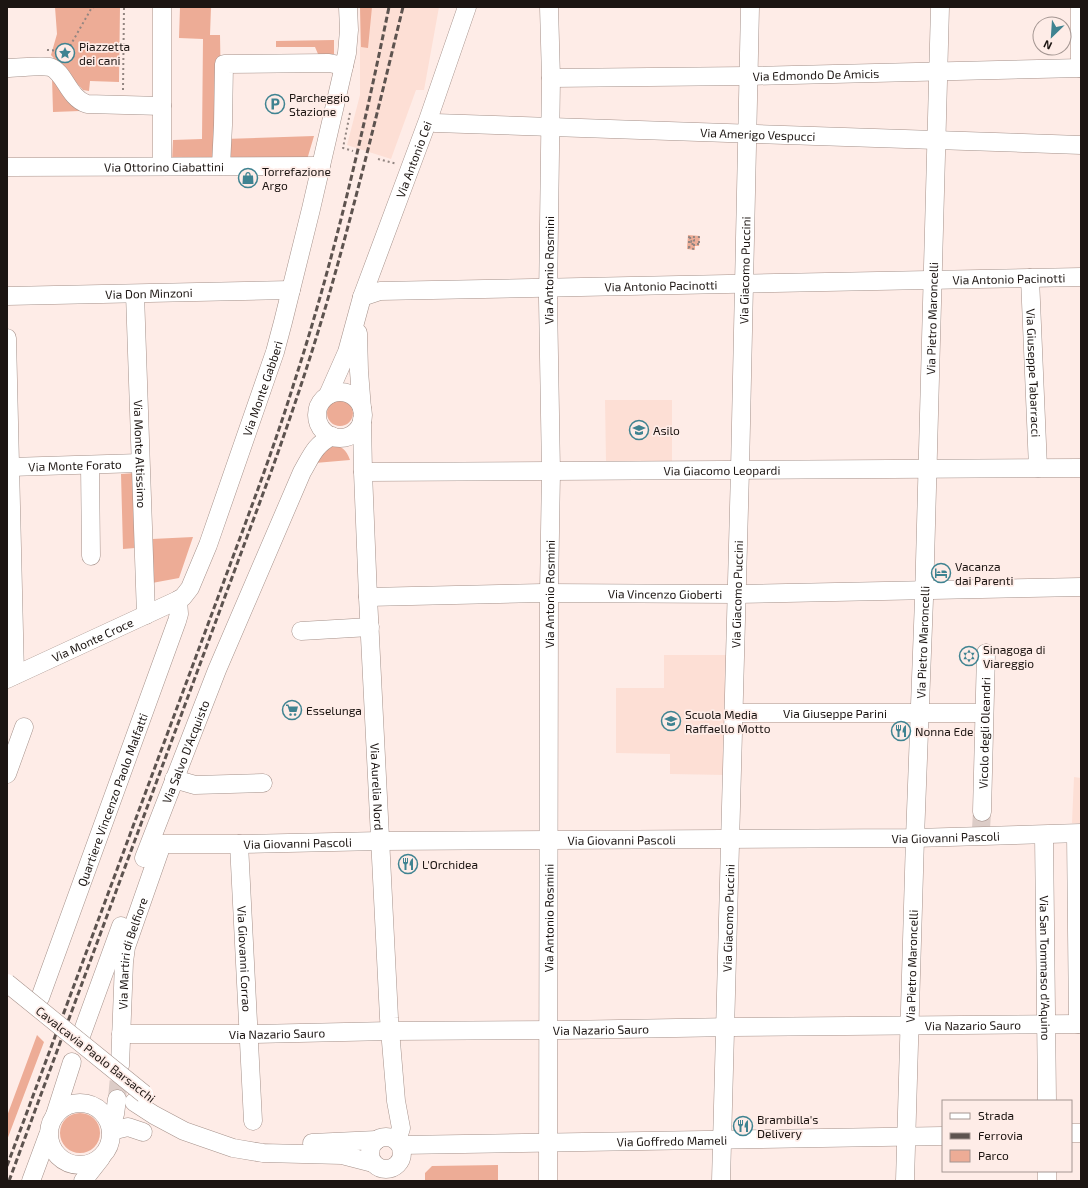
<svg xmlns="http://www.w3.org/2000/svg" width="1088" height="1188" font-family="'Exo 2',sans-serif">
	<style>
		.built { fill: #fddfd5 }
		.green { fill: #edac96 }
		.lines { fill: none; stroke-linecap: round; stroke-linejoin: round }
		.minor-tunnel { stroke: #dcccc7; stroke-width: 18; stroke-dasharray: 18 9; stroke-linecap: butt }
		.minor-casing { stroke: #a5918a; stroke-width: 19 }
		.path { stroke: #928581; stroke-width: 2; stroke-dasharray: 2 3; stroke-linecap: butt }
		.minor { stroke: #fff; stroke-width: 18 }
		.rail { stroke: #5d534f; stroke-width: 3; stroke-dasharray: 6 3; stroke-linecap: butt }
		.minor-bridge-casing { stroke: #a5918a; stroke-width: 19; stroke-linecap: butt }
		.minor-bridge { stroke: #fff; stroke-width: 18 }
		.labels { text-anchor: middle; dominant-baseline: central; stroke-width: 3.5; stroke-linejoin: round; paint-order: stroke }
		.poi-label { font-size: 12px; fill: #1c1512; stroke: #feece7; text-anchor: start }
		.street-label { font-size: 12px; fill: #1c1512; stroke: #feece7 }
	</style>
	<rect width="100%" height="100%" fill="#feece7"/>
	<path class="built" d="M360 7H439L424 90H416L391 159 347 145 360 95Z
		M605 400H672V461H606Z
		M664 655H727L726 775 670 774V754L616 753V688H664Z
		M1074 777 1081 778V823H1072Z"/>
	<path class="green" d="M55 7H120L119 82 90 81 89 91 83 90 51 55 57 34Z
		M180 7H211L210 35H220L222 153 214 162H172L173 140 202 139 203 39 179 38Z
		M360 7H372L368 48 361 47Z
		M334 40V54H318L315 47H276V41Z
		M52 77 72 103 80 111 53 112Z
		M314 136 306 163H224V139Z
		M688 235 700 236 699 246H695V250L687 249Z
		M327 413a13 13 0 1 1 26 0a13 13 0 1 1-26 0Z
		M330 445C342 446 346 449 350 460L315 463Z
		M135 473V548L123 549 121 474Z
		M193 537 179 578 152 583V539Z
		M37 1035 44 1042 7 1140V1116Z
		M60 1133a20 20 0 1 1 40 0a20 20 0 1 1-40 0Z
		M498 1165V1181H425V1173L432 1166Z"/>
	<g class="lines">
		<path class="minor-tunnel" d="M981 829 982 812
			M117 1099 120 1066"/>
		<defs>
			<g id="minor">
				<path d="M1080 7V68"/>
				<path d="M7 68C18 68 41 65 50 67 65 72 68 98 87 104L162 106"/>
				<path id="s1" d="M551 78 748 76 1081 68"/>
				<path id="s2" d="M435 123 1081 145"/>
				<path d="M162 165V7"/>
				<path d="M221 166 223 125 224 64 329 63 344 66"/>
				<path id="s3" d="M7 167 321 166"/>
				<path id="s4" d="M1030 278 1038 468"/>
				<path id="s5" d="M135 294 146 615"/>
				<path id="s6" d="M7 296 291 290"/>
				<path id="s7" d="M362 297 380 291 1081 277"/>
				<path d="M358 333 359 371 362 409"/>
				<path d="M7 338 15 675"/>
				<circle cx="340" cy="415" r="23"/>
				<path id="s8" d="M328 395 347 352 362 297 428 120 467 7"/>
				<path id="s9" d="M362 420 363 472 368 597 389 1018 396 1101 401 1128 397 1141"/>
				<path d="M90 465 91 556"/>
				<path id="s10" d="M10 467 140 463"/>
				<path id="s11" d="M363 472 1081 468"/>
				<path id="s12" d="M368 597 543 593 737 594 1081 587"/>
				<path d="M301 631 370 627"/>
				<path id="s13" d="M7 679 178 600 183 597 190 588 208 545 275 352 283 322 311 209 347 53 349 30 348 7"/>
				<path id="s14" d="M734 713H984"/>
				<path d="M7 774 24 727"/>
				<path d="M174 779 195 785 263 783"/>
				<path id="s15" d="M982 812 986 653"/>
				<path d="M1076 834 1078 1024"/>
				<path id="s16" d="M1044 835 1047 1101"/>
				<path id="s17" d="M239 844 253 1121"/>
				<path id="s18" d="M144 858 217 670 302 472C312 455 314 446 332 436"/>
				<path id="s19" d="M40 998 177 621 179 614 178 600"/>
				<path id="s20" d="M121 1034H249L390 1031 562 1030 733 1027 1081 1024"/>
				<path d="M81 1036 121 926"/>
				<path id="s21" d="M120 1066 124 962 126 947 162 844H239L380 841 915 838 1081 833"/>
				<path d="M134 1102 154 1115 184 1131 233 1148 263 1153 342 1155 373 1163"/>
				<circle cx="80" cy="1134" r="31"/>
				<path d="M55 1115 72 1062"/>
				<path d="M111 1126 115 1114 117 1099"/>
				<path d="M111 1131 128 1127 143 1132"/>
				<path d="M1071 1133H1081"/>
				<circle cx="386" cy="1153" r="16"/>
				<path d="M312 1143 377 1140"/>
				<path id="s22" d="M401 1145 943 1136"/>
				<path d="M31 1181 48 1135"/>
				<path d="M83 1181 101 1158"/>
				<path id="s23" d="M548 1181 549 593 551 472 548 299 551 78 549 7"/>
				<path id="s24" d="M721 1181 740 470 750 7"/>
				<path id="s25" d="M905 1181 915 838 924 599 940 7"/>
				<path d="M1047 1181V1171"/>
			</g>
		</defs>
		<use href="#minor" class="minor-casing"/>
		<path class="path" d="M47 50 64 51 70 46 91 9 94 7
			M123 90 124 7
			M350 113 343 148 353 151
			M378 159 397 164
			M699 244H694V249L689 248V237H699V246
			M689 248 691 244H694V240L692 239 691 242 690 237"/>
		<use href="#minor" class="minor"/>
		<path class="rail" d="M7 1166 237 546C257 492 277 438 294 383 334 260 363 133 389 7
			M9 1181 271 472C291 416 310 360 327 302 355 205 379 106 403 7"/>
		<defs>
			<path id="minor-bridge" d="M7 983 144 1094"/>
		</defs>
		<use href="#minor-bridge" class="minor-bridge-casing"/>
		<use href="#minor-bridge" class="minor-bridge"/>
	</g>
	<defs>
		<symbol id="sight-ring" viewBox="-11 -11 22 22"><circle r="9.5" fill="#feece7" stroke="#3f8391" stroke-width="1.5"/><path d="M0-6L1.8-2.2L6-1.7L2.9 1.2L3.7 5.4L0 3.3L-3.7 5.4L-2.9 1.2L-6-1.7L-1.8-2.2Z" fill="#3f8391"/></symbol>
		<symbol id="parking-ring" viewBox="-11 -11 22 22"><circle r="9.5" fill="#feece7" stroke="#3f8391" stroke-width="1.5"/><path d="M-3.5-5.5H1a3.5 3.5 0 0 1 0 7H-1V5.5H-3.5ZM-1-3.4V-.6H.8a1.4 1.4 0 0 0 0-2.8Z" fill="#3f8391"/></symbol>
		<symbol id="shop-ring" viewBox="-11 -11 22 22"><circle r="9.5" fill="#feece7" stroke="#3f8391" stroke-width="1.5"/><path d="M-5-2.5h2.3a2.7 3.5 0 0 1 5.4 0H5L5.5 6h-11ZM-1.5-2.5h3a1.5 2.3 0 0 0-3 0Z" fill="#3f8391"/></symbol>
		<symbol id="school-ring" viewBox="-11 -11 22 22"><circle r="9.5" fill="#feece7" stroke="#3f8391" stroke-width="1.5"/><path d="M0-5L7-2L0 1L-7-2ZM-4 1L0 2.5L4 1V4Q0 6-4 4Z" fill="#3f8391"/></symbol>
		<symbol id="hotel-ring" viewBox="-11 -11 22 22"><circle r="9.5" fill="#feece7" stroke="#3f8391" stroke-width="1.5"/><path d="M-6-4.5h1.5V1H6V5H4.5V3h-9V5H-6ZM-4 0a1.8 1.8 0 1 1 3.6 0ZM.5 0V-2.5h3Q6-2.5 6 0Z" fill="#3f8391"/></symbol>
		<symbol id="synagogue-ring" viewBox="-11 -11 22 22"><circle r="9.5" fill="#feece7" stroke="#3f8391" stroke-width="1.5"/><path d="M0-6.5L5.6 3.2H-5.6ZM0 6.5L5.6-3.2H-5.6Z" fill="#3f8391"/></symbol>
		<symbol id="supermarket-ring" viewBox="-11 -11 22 22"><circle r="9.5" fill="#feece7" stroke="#3f8391" stroke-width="1.5"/><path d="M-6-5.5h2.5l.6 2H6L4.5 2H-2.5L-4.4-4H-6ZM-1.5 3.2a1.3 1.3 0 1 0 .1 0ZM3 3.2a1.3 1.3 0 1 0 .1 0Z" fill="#3f8391"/></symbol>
		<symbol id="restaurant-ring" viewBox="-11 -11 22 22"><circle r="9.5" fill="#feece7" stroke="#3f8391" stroke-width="1.5"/><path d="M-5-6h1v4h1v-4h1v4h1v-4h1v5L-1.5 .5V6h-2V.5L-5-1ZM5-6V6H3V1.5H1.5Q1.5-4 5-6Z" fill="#3f8391"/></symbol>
	</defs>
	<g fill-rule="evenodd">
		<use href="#sight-ring" x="54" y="42" width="22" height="22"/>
		<use href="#parking-ring" x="264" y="93" width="22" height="22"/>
		<use href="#shop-ring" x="237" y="167" width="22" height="22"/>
		<use href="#school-ring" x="628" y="419" width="22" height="22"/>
		<use href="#hotel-ring" x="930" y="562" width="22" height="22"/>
		<use href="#synagogue-ring" x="958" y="645" width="22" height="22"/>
		<use href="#supermarket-ring" x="281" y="699" width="22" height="22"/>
		<use href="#school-ring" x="660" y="710" width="22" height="22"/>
		<use href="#restaurant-ring" x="890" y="720" width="22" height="22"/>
		<use href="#restaurant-ring" x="397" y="853" width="22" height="22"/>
		<use href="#restaurant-ring" x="732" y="1115" width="22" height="22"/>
	</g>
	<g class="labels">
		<g class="poi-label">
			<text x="79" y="46">Piazzetta<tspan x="79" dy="14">dei cani</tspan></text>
			<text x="289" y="97">Parcheggio<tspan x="289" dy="14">Stazione</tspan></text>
			<text x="262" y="171">Torrefazione<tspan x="262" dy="14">Argo</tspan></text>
			<text x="653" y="430">Asilo</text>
			<text x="955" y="566">Vacanza<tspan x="955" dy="14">dai Parenti</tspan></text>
			<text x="983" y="649">Sinagoga di<tspan x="983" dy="14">Viareggio</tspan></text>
			<text x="306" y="710">Esselunga</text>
			<text x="685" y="714">Scuola Media<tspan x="685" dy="14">Raffaello Motto</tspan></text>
			<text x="915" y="731">Nonna Ede</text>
			<text x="422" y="864">L'Orchidea</text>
			<text x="757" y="1119">Brambilla's<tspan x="757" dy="14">Delivery</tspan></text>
		</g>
		<g class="street-label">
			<text stroke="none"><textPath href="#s1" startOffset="265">Via Edmondo De Amicis</textPath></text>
			<text stroke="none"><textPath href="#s2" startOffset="323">Via Amerigo Vespucci</textPath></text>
			<text stroke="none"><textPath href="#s8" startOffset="251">Via Antonio Cei</textPath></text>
			<text stroke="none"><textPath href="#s3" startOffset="157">Via Ottorino Ciabattini</textPath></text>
			<text stroke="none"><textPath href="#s23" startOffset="911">Via Antonio Rosmini</textPath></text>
			<text stroke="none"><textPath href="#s24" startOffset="911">Via Giacomo Puccini</textPath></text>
			<text stroke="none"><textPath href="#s7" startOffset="648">Via Antonio Pacinotti</textPath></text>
			<text stroke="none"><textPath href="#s7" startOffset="300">Via Antonio Pacinotti</textPath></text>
			<text stroke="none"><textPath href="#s6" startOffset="142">Via Don Minzoni</textPath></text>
			<text stroke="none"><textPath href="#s25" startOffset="863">Via Pietro Maroncelli</textPath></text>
			<text stroke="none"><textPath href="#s4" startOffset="95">Via Giuseppe Tabarracci</textPath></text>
			<text stroke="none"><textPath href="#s13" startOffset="418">Via Monte Gabberi</textPath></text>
			<text stroke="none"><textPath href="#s5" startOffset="160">Via Monte Altissimo</textPath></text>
			<text stroke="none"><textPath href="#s10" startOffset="65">Via Monte Forato</textPath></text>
			<text stroke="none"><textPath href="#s11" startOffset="359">Via Giacomo Leopardi</textPath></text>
			<text stroke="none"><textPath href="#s23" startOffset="587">Via Antonio Rosmini</textPath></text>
			<text stroke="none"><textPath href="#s12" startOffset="297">Via Vincenzo Gioberti</textPath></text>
			<text stroke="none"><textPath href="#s24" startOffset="587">Via Giacomo Puccini</textPath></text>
			<text stroke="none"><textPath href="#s13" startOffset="94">Via Monte Croce</textPath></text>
			<text stroke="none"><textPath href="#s25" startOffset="539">Via Pietro Maroncelli</textPath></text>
			<text stroke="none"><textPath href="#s14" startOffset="101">Via Giuseppe Parini</textPath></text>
			<text stroke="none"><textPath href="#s15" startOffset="79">Vicolo degli Oleandri</textPath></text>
			<text stroke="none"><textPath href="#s18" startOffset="114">Via Salvo D'Acquisto</textPath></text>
			<text stroke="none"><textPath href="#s9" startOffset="367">Via Aurelia Nord</textPath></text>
			<text stroke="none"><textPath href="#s19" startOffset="211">Quartiere Vincenzo Paolo Malfatti</textPath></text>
			<text stroke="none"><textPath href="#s21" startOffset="1012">Via Giovanni Pascoli</textPath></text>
			<text stroke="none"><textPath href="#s21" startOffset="688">Via Giovanni Pascoli</textPath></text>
			<text stroke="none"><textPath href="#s21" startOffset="364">Via Giovanni Pascoli</textPath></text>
			<text stroke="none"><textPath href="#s23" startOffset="263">Via Antonio Rosmini</textPath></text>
			<text stroke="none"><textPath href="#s24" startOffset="263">Via Giacomo Puccini</textPath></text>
			<text stroke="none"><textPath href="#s21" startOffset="114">Via Martiri di Belfiore</textPath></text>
			<text stroke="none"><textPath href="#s17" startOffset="115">Via Giovanni Corrao</textPath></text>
			<text stroke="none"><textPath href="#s25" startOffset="215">Via Pietro Maroncelli</textPath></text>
			<text stroke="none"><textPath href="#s16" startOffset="133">Via San Tommaso d'Aquino</textPath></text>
			<text stroke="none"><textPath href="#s20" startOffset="852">Via Nazario Sauro</textPath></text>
			<text stroke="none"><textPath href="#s20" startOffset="480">Via Nazario Sauro</textPath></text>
			<text stroke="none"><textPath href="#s20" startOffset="156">Via Nazario Sauro</textPath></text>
			<text transform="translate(96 1054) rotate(38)">Cavalcavia Paolo Barsacchi</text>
			<text stroke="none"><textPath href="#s22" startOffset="271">Via Goffredo Mameli</textPath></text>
		</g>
	</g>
	<rect width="1088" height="1188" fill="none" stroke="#1c1512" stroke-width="16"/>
	<rect x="942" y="1100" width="130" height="72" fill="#feece7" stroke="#a49692"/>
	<rect x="950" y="1113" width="20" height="6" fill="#ffffff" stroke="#a49692"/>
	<text x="978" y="1120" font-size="12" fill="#1c1512">Strada</text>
	<rect x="950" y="1133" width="20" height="6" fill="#5d534f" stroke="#a49692"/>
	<text x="978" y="1140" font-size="12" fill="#1c1512">Ferrovia</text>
	<rect x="950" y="1150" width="20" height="12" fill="#edac96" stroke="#a49692"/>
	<text x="978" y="1160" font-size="12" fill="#1c1512">Parco</text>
	<g transform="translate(1052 36) rotate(205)"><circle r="19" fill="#feece7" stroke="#a49692"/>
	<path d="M0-3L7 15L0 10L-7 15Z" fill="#3f8391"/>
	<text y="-6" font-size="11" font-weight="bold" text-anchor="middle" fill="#1c1512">N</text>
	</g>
</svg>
